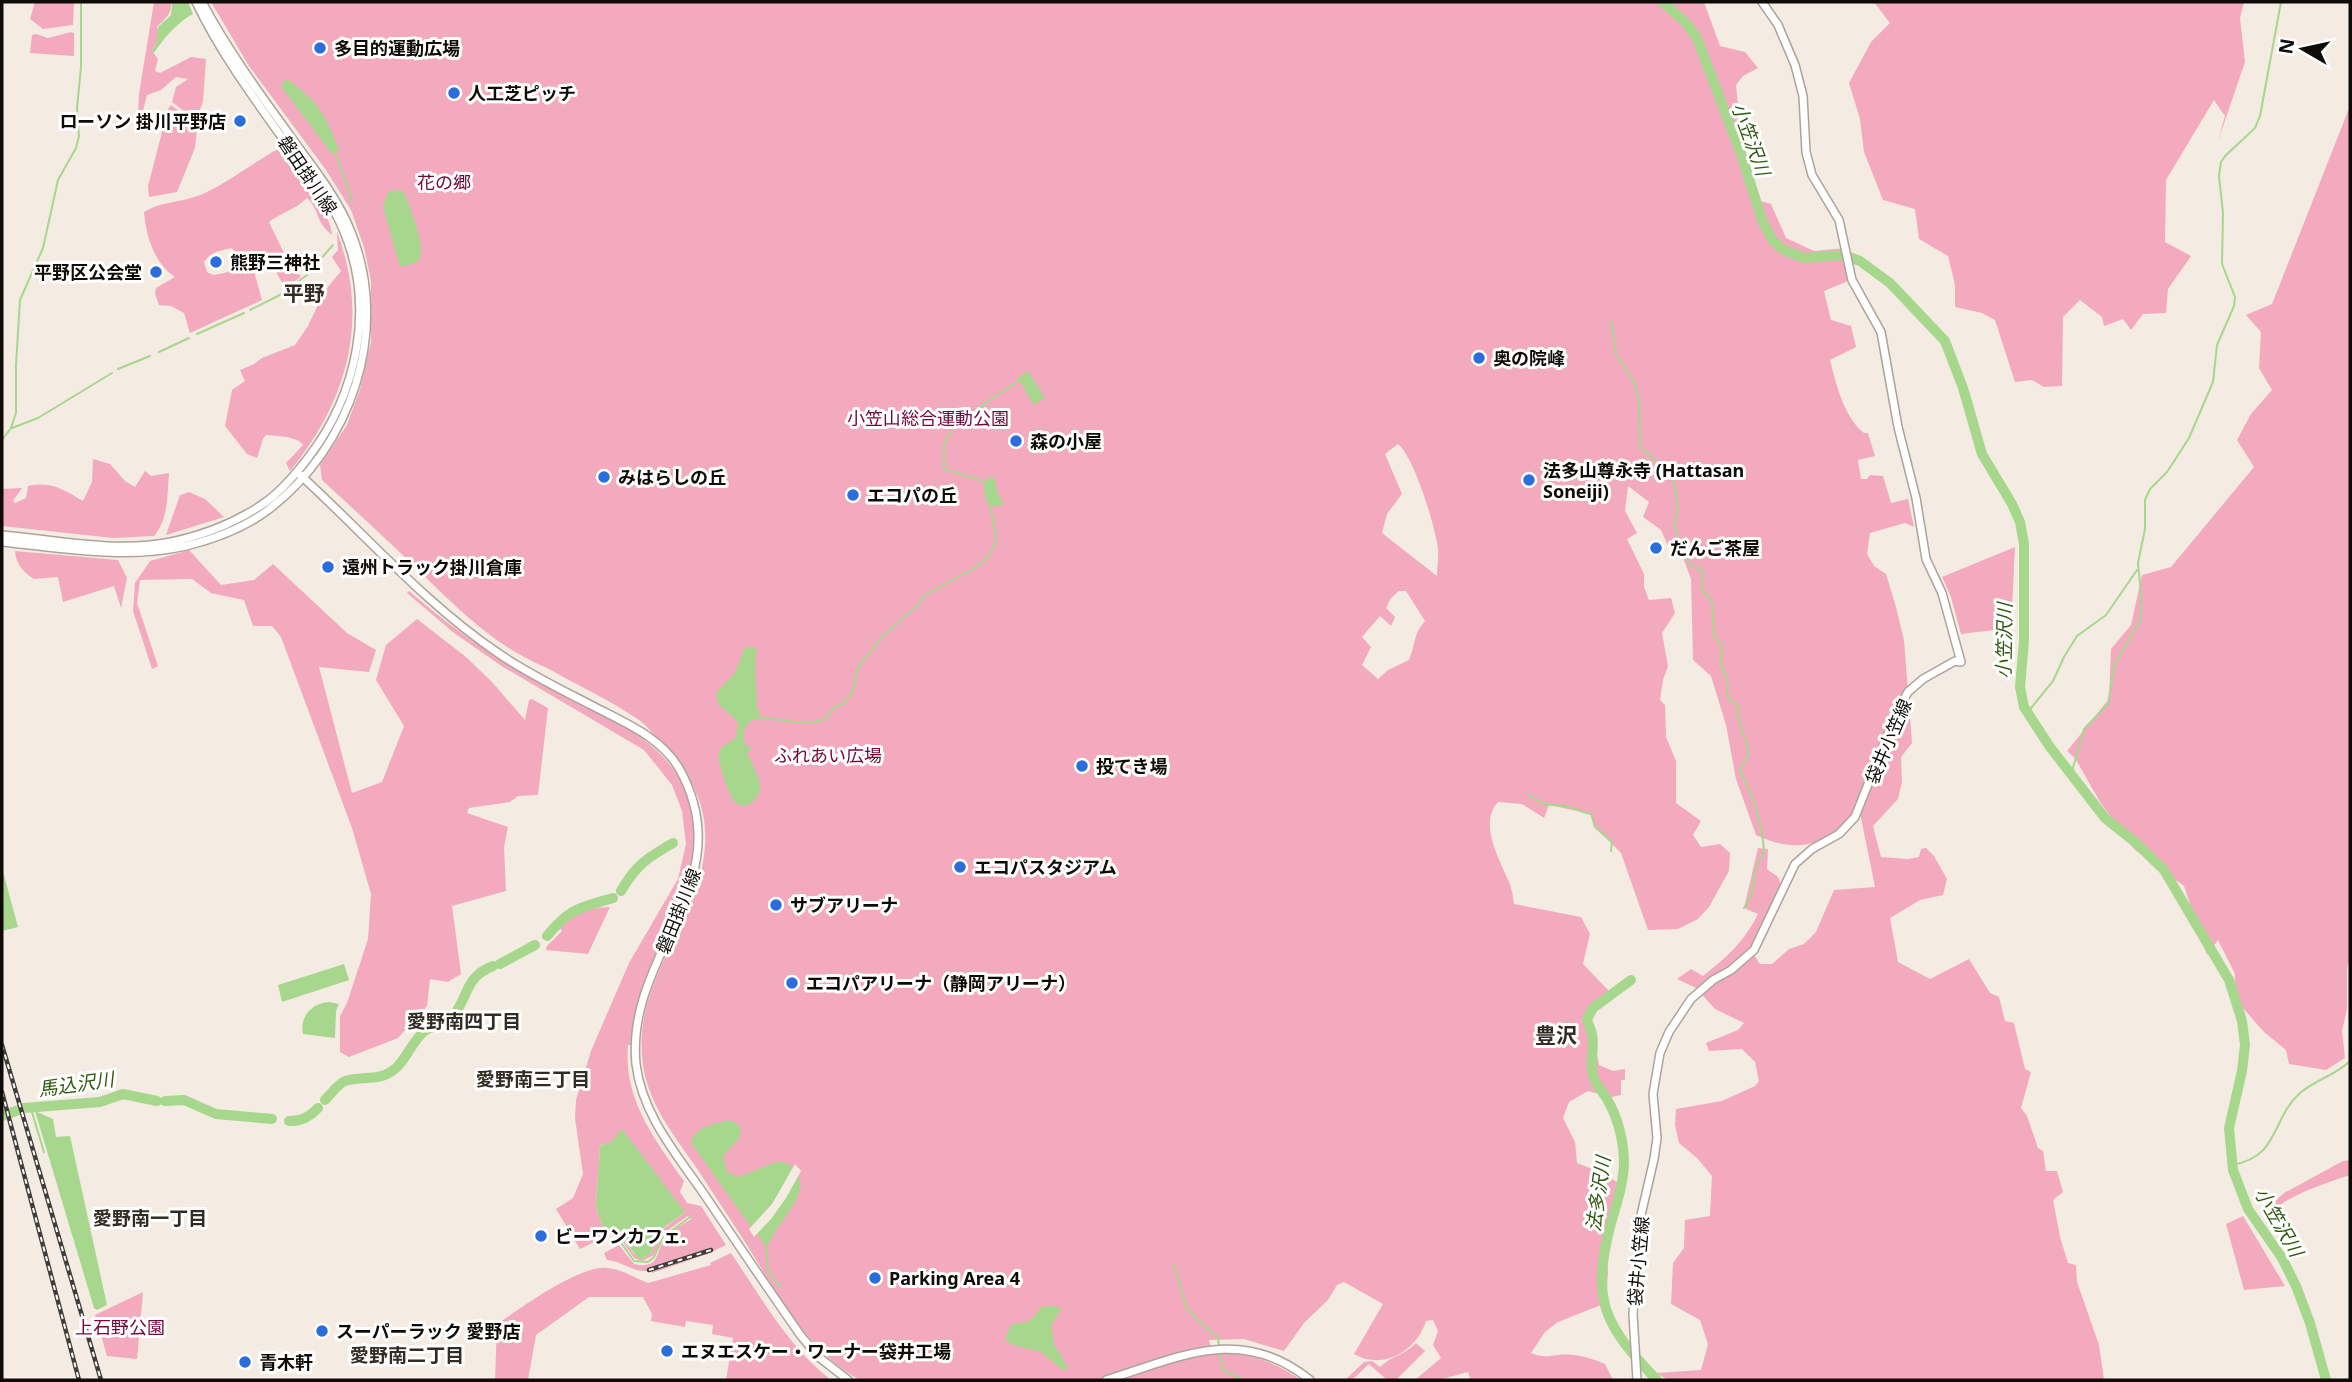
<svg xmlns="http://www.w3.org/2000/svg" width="2352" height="1382" font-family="'Noto Sans','Noto Sans JP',sans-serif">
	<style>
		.green { fill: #f3aabf; fill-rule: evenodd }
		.water { fill: #a7d78d }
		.pier { fill: #f4ebe2 }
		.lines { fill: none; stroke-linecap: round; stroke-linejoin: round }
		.stream { stroke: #a7d78d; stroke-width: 2 }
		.river { stroke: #a7d78d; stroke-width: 10 }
		.secondary-casing { stroke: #aca49b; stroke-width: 10 }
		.secondary { stroke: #fff; stroke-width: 7 }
		.rail-casing { stroke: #413d39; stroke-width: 4.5 }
		.rail { stroke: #fff; stroke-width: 2; stroke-dasharray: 5; stroke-linecap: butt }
		.poi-dot { fill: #2b6edb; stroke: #fff; stroke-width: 2.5 }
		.labels { text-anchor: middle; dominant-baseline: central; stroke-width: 6; stroke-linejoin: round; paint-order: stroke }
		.poi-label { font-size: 18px; font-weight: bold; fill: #0e0b08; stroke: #fff; text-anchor: start }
		.street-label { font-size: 18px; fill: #0e0b08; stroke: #fff }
		.park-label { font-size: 18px; fill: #73073a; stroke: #fff }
		.water-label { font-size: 19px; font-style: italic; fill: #305a0e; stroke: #fff }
		.neighbourhood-label { font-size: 19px; font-weight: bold; fill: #332c25; stroke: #fff }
		.quarter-label { font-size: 21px; font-weight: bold; fill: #332c25; stroke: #fff }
	</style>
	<rect width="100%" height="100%" fill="#f4ebe2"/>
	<path class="green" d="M35 2H74L73 25 43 29 30 19Z
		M154 2H171C172 14 165 19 157 27L160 36 152 51 158 59 155 71 160 73 191 57 206 59 203 101 198 116 185 112 172 102 176 87 188 79 176 77 161 90 147 95 137 135 139 94Z
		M211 2H1704L1720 46 1745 52 1758 68 1743 76 1736 85 1741 137 1761 201 1771 204 1786 238 1814 251 1846 248 1853 271 1846 282 1824 291 1831 320 1851 326 1856 347 1830 360C1836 384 1844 417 1864 433H1868L1875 456 1858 460 1861 479H1867L1870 475 1883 476 1891 503 1908 499 1914 527 1905 523 1870 533 1867 554 1874 566 1886 574 1896 607 1904 640 1912 743 1901 757 1902 782 1898 799 1873 826 1881 857 1908 859 1919 857 1921 849 1926 848 1934 856 1947 879 1943 895 1920 900 1890 918 1898 962 1930 979 1969 959 1990 993 1999 997 2005 1021 2014 1023 2025 1069 2031 1072 2021 1108 2027 1116 2038 1148 2043 1151 2046 1171H2057L2063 1192 2053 1200 2060 1237 2068 1263 2076 1265 2077 1282 2099 1345 2104 1380H1668L1656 1373 1701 1370 1708 1344 1700 1320 1671 1304 1673 1263 1684 1248 1685 1220 1710 1216 1712 1176 1697 1158 1679 1143 1675 1125 1676 1109 1722 1101 1755 1086 1759 1081 1755 1062 1742 1049 1709 1051 1706 1043 1738 1030 1744 1023 1715 1009 1696 988 1677 979 1691 969 1703 976C1727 957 1744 942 1758 914L1744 908 1758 848 1768 849 1767 869 1778 877 1781 884 1754 955 1760 964H1772L1789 949 1804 944 1816 932 1834 890 1875 887 1860 813 1854 811C1828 847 1796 854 1756 835L1736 779 1726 725 1711 676 1693 660 1691 579 1681 552 1669 548 1661 530 1643 517 1649 502 1628 486 1625 511 1637 533 1627 539 1644 574V587L1649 600 1671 598 1675 613 1662 633 1668 666 1663 680 1660 700 1665 705 1666 737 1676 761V803L1701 821 1693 835 1701 847 1720 844 1730 853 1729 871 1709 907 1698 919 1678 929 1648 930 1621 853 1595 827 1591 814 1549 805 1544 818 1522 804 1498 802C1478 824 1500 860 1509 882 1512 889 1513 897 1514 904L1581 917 1590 934 1583 964 1609 991 1589 1010 1599 1065 1613 1071 1625 1069V1080H1621V1095L1611 1097 1588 1091 1569 1102 1563 1118 1575 1142 1577 1163 1605 1174 1618 1183 1605 1239 1608 1272 1606 1303 1558 1322 1545 1332 1531 1353C1543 1358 1547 1356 1559 1355 1575 1353 1590 1358 1605 1364L1613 1380H1466L1470 1378 1468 1372 1438 1380H1415L1441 1358 1433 1345 1438 1331 1433 1320 1426 1321C1417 1351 1382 1371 1354 1354L1383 1304 1344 1282 1337 1285 1328 1300 1304 1323 1284 1351 1244 1339 1209 1340 1212 1352C1245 1351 1274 1361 1301 1380H860C806 1351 775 1289 743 1239 729 1217 714 1195 700 1173 675 1136 645 1102 642 1056 638 1012 657 974 675 936 686 912 699 888 703 862 713 806 690 773 654 735 649 729 645 724 639 720 610 700 577 685 547 668 492 646 450 601 408 560 380 533 351 507 322 480L320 465 347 425 360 389 371 342V281L364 247 351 210 326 170 249 66ZM1398 444C1415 459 1434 523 1438 548 1439 557 1437 567 1437 576L1382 533 1387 514 1402 494 1385 454ZM1399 591H1406L1425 621C1413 634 1416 644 1409 660L1388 670 1378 679 1362 665 1371 647 1362 637 1380 616 1391 626 1395 617 1386 608 1391 598Z
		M1874 2H2244L2240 18 2245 62 2218 141 2225 116 2214 100 2166 180 2165 242 2191 256 2168 289 2166 313 2143 314 2131 330 2123 319 2104 326 2102 317 2080 300 2063 317 2062 386 2044 387 2032 380 2015 382 1995 320 1982 313 1955 307V285L1948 256 1919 239 1915 209 1883 200 1864 152 1860 119 1849 83 1871 42 1890 23Z
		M71 32 74 33V56L30 53 32 35 36 34 48 38Z
		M171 105 184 115 198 119 195 148 177 192 149 197 148 186 168 109Z
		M2350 106V955L2347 969V1009L2342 1031 2345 1058 2326 1070 2289 1064 2286 1050 2264 1032 2234 998 2235 974 2218 940 2207 955 2184 886 2134 849 2100 802 2075 758 2067 751 2109 699 2111 649 2131 625 2142 575 2171 567 2254 467 2237 440 2251 414 2272 390 2259 368 2261 332 2246 315 2272 304Z
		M280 148C295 167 331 212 332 235 315 222 319 208 307 198 295 210 282 212 269 222L284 253 301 277 285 288 271 263 254 271 262 300 190 333 184 313 171 306 159 305 155 294 156 288 175 277C154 263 146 236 144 212 161 201 181 203 200 195 229 183 253 162 280 148ZM232 248 242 263 225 273 213 275 207 272 204 262C212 251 219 251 232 248Z
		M337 232C370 319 348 400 290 471L286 463 303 445 299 441 288 437 266 435 263 439 257 458 247 454 225 426 232 390 245 381 240 370 254 364 262 358 295 345 308 326 324 292 341 271 332 257 338 250Z
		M93 459 110 464 125 481 135 487 145 471 151 476 169 473C167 494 169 519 154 536L113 538 2 526V489L22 488 13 501 15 503 26 498 28 486C51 481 64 490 83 501L92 482Z
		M189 492 205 499 224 517 166 535 180 495Z
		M2015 547 2011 628 1961 634 1951 597 1942 577Z
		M189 550 221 585 254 580 273 564 347 633 376 650 369 672 319 667 352 793 382 782 404 726 376 680 386 645 417 619 466 657 492 682 525 720 529 700 532 699 548 708 538 795 518 796 510 802 469 808 467 813 508 827 504 847 506 891 452 906 461 974 448 982 430 979 427 1006 398 1038 349 1057 340 1052V1016L347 1003 368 939 371 894 352 828 281 637 272 626H253L244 600 211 593 192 579 140 580 137 603 158 666 152 669 133 611 135 583 150 561Z
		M15 551 118 560 127 578 121 608 114 586 63 602 58 577 34 579C23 572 16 564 15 551Z
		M409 591C447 624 486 652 530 677 621 728 713 747 691 875 688 890 679 905 673 919 655 961 635 999 632 1045H628C623 1099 655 1140 684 1181L680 1192 687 1203 701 1206 726 1245 707 1254 652 1273 651 1270C636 1275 623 1261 607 1260L604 1253 619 1245 634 1264C660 1270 655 1253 664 1240 669 1231 682 1225 691 1219L688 1216 664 1233 654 1255 642 1261 634 1258 623 1242 625 1241 634 1254 642 1259 651 1253 658 1233 685 1212 611 1142 600 1146 596 1206 602 1225 615 1232 580 1249 556 1209 573 1198 583 1174 575 1118 576 1100 591 1051 629 963 678 879 686 844 682 811 672 785 644 750 500 665 454 633 407 593Z
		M610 907 588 954 546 950 547 946 562 931 560 928C574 911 589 908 610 907Z
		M2350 1160V1175C2324 1184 2290 1194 2270 1213L2268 1208 2284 1193 2343 1161Z
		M2243 1216 2285 1286 2244 1290 2226 1224Z
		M731 1253C761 1297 788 1347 831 1380H726L733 1338 712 1334 713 1325 686 1321 685 1327 651 1321 652 1314 643 1297H589L536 1335 528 1380H495L497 1324C521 1308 579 1265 607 1268 622 1269 634 1278 648 1283L711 1265 710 1263Z
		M143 1292 137 1359 107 1356 95 1315Z
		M1416 1343 1425 1351 1396 1380H1387L1369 1364 1352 1380H1345L1364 1362 1372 1361 1380 1367C1391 1356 1405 1355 1416 1343Z"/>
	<path class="water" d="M172 2H188L193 14C179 21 162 40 154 53L152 51 157 42 158 27 171 15Z
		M287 79C319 102 325 114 339 150L332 154 280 85Z
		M394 190 402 191 406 196C410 209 429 252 417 262 413 265 405 265 400 267L383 207 388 192Z
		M1028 371 1045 398 1034 405 1018 378Z
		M988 477 995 478 997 492 1003 501 1001 506H989C984 496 981 486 988 477Z
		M748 647 757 648C753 668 757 689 757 709L760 711 759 719C745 720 741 733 745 745L753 748 747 752C751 763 758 773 760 784 762 795 748 813 736 803 728 796 720 766 718 755L722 747 736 738 738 722 718 704 716 693 735 673 744 649Z
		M2 868 18 927 2 931Z
		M344 964 349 980 282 1002 278 985Z
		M329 1002 339 1004 336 1011 335 1038 303 1034C299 1017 312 1003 329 1002Z
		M35 1111 53 1119 56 1137 70 1136 107 1305 97 1310 94 1308Z
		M729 1120 738 1124 741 1131 738 1140 723 1156 727 1172 739 1177 776 1162C783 1161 790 1163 795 1170 814 1194 776 1222 769 1244H762V1239L756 1234 691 1143C695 1126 714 1124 729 1120Z
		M622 1129 685 1212 658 1232 651 1253 642 1259 638 1258 623 1239 602 1225 596 1206 600 1146 611 1142Z
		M1051 1306 1062 1308 1051 1325 1054 1344 1068 1368 1064 1371 1041 1352 1010 1344 1005 1338 1012 1324C1028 1323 1033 1321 1041 1307Z"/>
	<path class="pier" d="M795 1164 801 1171 786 1198 771 1219 754 1237 749 1229 772 1204Z"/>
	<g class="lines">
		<path class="stream" d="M335 152 352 200 350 201
			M310 271 333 245
			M250 310 278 296 307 275
			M1611 322 1616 354 1635 384 1639 404 1640 447 1668 472 1674 483 1678 508 1674 525 1690 565 1703 571 1702 590 1712 601 1714 636 1722 645 1721 665 1728 682 1727 696 1738 707C1736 723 1746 736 1748 751 1749 760 1741 763 1740 771 1753 796 1763 825 1764 853 1748 874 1758 891 1744 908
			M197 334 244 313
			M159 352 189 338
			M118 369 150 356
			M975 410 1020 380
			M958 419 944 444V469L980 480 986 485
			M12 428 38 418 112 373
			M2 440 11 428 16 413V365L20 300 43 248 58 180 76 148 79 136 77 108 81 67V2
			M2027 713 2053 681 2064 657 2077 636 2106 615 2137 570
			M759 717 795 722H814L826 719 832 709 842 704 852 693 858 667 885 634 918 605 924 596 976 567 987 558 995 544 996 536 990 504
			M2071 775 2084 729 2108 704 2114 666 2140 620 2142 604 2138 563 2145 529V500L2150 489 2167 472 2189 438 2213 382 2217 345 2234 306 2235 297 2222 264 2223 213 2219 176 2221 162 2225 156 2255 128 2260 116 2281 2
			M1528 794C1546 809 1551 803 1570 807 1578 809 1583 813 1591 814L1595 827 1612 842 1611 851
			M24 1108 31 1109 44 1152
			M2232 1165C2280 1157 2271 1119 2300 1093 2315 1080 2336 1075 2350 1061
			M622 1244 634 1261 648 1262 654 1257 663 1237 690 1217
			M766 1244 768 1271 779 1286 781 1285
			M1174 1265 1187 1309 1214 1335 1218 1336 1219 1349
			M1220 1354 1223 1370 1242 1380"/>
		<path class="river" d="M1663 2 1686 23 1697 38 1741 154 1762 220 1773 241 1784 250 1804 258 1844 255 1860 261 1890 283 1945 341 1963 388 1982 454 2012 504 2020 522 2024 544V641L2020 687 2024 707 2050 747 2105 818 2135 842 2164 870 2229 980 2242 1021 2245 1045 2242 1071 2229 1128 2233 1170 2248 1209 2282 1258 2296 1286 2310 1323 2326 1380
			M621 891C636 865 647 858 673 843
			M547 936C570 908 579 908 613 898
			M500 964 535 945
			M1631 980 1593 1008 1587 1019C1588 1024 1591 1029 1592 1034 1595 1048 1589 1062 1593 1076 1596 1085 1603 1092 1607 1099 1618 1118 1623 1138 1624 1160 1624 1182 1617 1203 1611 1223 1591 1300 1603 1324 1657 1380
			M325 1100C331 1094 338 1084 345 1081 363 1075 379 1083 396 1068 408 1057 413 1039 426 1030 435 1024 447 1024 454 1015 469 995 465 977 493 966
			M165 1101 184 1100 216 1114 272 1119
			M2 1116 24 1108 100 1102 123 1094 157 1101
			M289 1121C302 1121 309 1117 318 1108"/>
		<defs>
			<path id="secondary" d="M297 472C363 532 424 603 498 653 527 673 560 689 591 705 623 722 662 737 680 770 742 883 625 953 636 1064 642 1115 678 1156 706 1197 737 1243 769 1290 801 1336L820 1358 848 1380
				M2 535C57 540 116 553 171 542 204 535 235 523 263 504 281 492 295 475 308 458 358 393 376 306 343 229 328 194 303 166 281 136 250 93 219 50 196 2
				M2 542C62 548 126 560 186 546 214 539 244 528 268 510 351 447 391 331 351 232 336 194 309 163 286 130 256 89 226 47 202 2
				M1106 1380C1180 1357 1241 1324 1310 1380
				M1637 1380 1633 1314 1641 1215 1654 1159 1657 1138 1653 1094 1660 1053 1669 1032 1691 999 1713 980 1731 970 1754 950 1795 864 1812 849 1839 834 1855 817 1896 714 1908 692 1923 679 1955 661 1961 662 1942 593 1926 559 1916 498 1898 427 1881 332 1852 280 1839 220 1812 175 1806 152 1803 96 1795 65 1778 25 1762 2"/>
		</defs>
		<use href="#secondary" class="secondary-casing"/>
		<use href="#secondary" class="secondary"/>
		<defs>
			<path id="rail" d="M2 1045 101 1380
				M2 1092 79 1380
				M649 1270 711 1250"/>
		</defs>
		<use href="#rail" class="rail-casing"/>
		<use href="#rail" class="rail"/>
	</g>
	<g class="poi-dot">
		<circle cx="320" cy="48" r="7"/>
		<circle cx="454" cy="93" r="7"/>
		<circle cx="240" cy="121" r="7"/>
		<circle cx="216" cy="262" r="7"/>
		<circle cx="156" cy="272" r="7"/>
		<circle cx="1479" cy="358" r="7"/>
		<circle cx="1016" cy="441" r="7"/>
		<circle cx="604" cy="477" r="7"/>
		<circle cx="1529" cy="480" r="7"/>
		<circle cx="853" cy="495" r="7"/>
		<circle cx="1656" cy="548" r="7"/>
		<circle cx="328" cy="567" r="7"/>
		<circle cx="1082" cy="766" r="7"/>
		<circle cx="960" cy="867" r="7"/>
		<circle cx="776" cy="905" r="7"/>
		<circle cx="792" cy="983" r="7"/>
		<circle cx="541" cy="1236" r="7"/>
		<circle cx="875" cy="1278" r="7"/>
		<circle cx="322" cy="1331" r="7"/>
		<circle cx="667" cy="1351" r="7"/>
		<circle cx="245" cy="1362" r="7"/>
	</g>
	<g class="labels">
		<g class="poi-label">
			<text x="334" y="48">多目的運動広場</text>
			<text x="468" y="93">人工芝ピッチ</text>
			<text x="226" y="121" text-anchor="end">ローソン 掛川平野店</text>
			<text x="230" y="262">熊野三神社</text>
			<text x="142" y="272" text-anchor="end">平野区公会堂</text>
			<text x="1493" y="358">奥の院峰</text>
			<text x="1030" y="441">森の小屋</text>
			<text x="1543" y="470">法多山尊永寺 (Hattasan<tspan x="1543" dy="21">Soneiji)</tspan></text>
			<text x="618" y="477">みはらしの丘</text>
			<text x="867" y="495">エコパの丘</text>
			<text x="1670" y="548">だんご茶屋</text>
			<text x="342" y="567">遠州トラック掛川倉庫</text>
			<text x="1096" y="766">投てき場</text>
			<text x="974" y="867">エコパスタジアム</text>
			<text x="790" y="905">サブアリーナ</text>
			<text x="806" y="983">エコパアリーナ（静岡アリーナ）</text>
			<text x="555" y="1236">ビーワンカフェ.</text>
			<text x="889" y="1278">Parking Area 4</text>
			<text x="336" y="1331">スーパーラック 愛野店</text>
			<text x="681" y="1351">エヌエスケー・ワーナー袋井工場</text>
			<text x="259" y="1362">青木軒</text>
		</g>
		<g class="street-label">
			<text transform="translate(308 175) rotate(56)">磐田掛川線</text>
			<text transform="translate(1888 741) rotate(-67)">袋井小笠線</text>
			<text transform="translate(678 911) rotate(-68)">磐田掛川線</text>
			<text transform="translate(1638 1261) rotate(-85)">袋井小笠線</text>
		</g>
		<g class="park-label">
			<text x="444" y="182">花の郷</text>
			<text x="928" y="418">小笠山総合運動公園</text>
			<text x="828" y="755">ふれあい広場</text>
			<text x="120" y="1327">上石野公園</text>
		</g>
		<g class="water-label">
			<text transform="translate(1751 139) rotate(70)">小笠沢川</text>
			<text transform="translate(2004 641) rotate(-89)">小笠沢川</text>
			<text transform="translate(76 1084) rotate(-8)">馬込沢川</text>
			<text transform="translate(1598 1194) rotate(-82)">法多沢川</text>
			<text transform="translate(2279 1222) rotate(60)">小笠沢川</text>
		</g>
		<g class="neighbourhood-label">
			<text x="464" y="1021">愛野南四丁目</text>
			<text x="533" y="1079">愛野南三丁目</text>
			<text x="150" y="1218">愛野南一丁目</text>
			<text x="407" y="1355">愛野南二丁目</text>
		</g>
		<g class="quarter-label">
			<text x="304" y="293">平野</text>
			<text x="1556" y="1035">豊沢</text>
		</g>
	</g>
	<rect width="2352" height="1382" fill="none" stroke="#0e0b08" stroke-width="7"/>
	<g transform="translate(2303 49) rotate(279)" stroke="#ffffff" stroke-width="5" paint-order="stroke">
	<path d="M0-5L12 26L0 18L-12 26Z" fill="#0e0b08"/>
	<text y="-10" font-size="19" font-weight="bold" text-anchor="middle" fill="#0e0b08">N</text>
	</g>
</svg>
